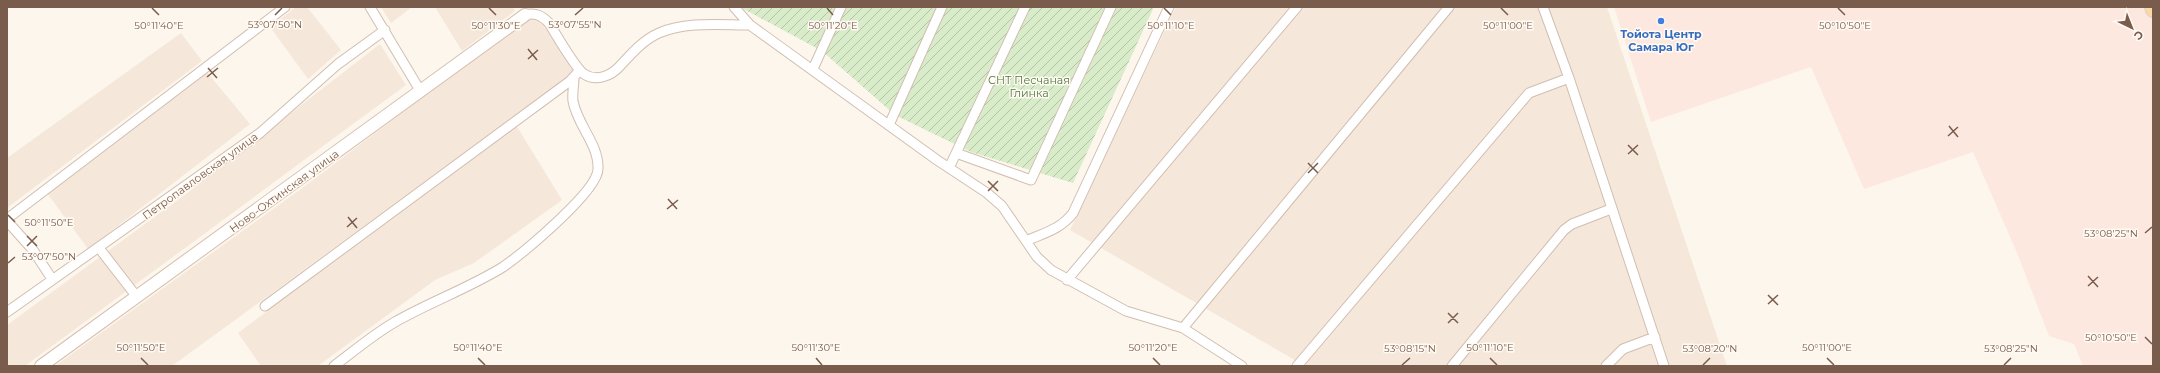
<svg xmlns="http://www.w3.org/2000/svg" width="2160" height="373" font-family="Montserrat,sans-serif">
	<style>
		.residential { fill: #f5e8da }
		.commercial { fill: #fde8e0 }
		.garden { fill: url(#garden-furrows) }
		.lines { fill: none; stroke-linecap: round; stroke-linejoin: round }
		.street-casing { stroke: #d1beb0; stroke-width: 11 }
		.secondary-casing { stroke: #d6c0b0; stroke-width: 14 }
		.primary-casing { stroke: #dad1cd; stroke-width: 16 }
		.street { stroke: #fff; stroke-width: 9 }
		.secondary { stroke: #fff; stroke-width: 12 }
		.primary { stroke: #fbd9a5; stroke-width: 14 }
		.ticks { fill: none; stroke: #7a5c4d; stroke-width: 1.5 }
		.shop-dot { fill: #3f7fe0; stroke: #fffaf3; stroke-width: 1.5 }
		.labels { text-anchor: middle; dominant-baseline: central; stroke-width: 3; stroke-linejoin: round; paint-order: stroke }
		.shop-label { font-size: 11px; font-weight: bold; fill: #366cbe; stroke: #fffaf3 }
		.park-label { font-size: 11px; fill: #537a41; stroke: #fffaf3 }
		.street-label { font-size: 11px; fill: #7a5c4d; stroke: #fffaf3 }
		.ticks-label { font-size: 10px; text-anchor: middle; fill: #7a5c4d; stroke: #fffaf3; stroke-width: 3; stroke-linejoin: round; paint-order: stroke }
	</style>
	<defs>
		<pattern id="garden-furrows" width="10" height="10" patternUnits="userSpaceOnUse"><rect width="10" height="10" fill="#d8ecc9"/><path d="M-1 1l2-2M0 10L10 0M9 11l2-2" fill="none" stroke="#b4c2a5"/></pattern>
	</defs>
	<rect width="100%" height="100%" fill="#fdf6ec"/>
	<path class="residential" d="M296 7H307L341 50 308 79 270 27Z
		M381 7H412L391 23Z
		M435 7H513L515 11 462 51Z
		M1176 7H1607L1727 366H1301L1293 359 1070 230Z
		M530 16 540 21 572 64V74L172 366H55L305 186Z
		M181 33 202 61 7 208V158Z
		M380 44 406 85 25 366H7V325L186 194Z
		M206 71 250 124 88 249 47 193Z
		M516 125 562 200 474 263 435 280 318 366H261L238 333Z"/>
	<path class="commercial" d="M1614 7H2153V366H2083L2074 344 2049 336 2017 253 1973 152 1864 189 1811 67 1651 122Z"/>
	<path class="garden" d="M740 7H1154L1073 183 971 152 895 115 822 51Z"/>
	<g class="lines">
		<defs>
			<path id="street" d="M370 7 421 92
				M734 7 750 25 937 160 987 193 1002 206 1037 257 1051 270 1126 311 1183 328 1242 366
				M1543 7 1569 78 1664 366
				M525 15C536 12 542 16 549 23 556 34 575 68 584 74 596 82 611 76 620 66 631 54 643 40 659 33 686 21 721 25 750 25
				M813 69 841 7
				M889 125 942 7
				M956 153 1031 180 1111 7
				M949 168 1025 7
				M7 219 285 7
				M7 221 33 250 52 279
				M1026 241C1044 233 1061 229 1073 213L1169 7
				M99 248 137 297
				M1067 280 1297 7
				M265 306 570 81 580 70
				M7 312 260 133 338 64 385 30
				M1183 328 1449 7
				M334 366C354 351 374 334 395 322 430 302 469 288 503 267 523 253 598 191 598 169 599 144 577 125 573 101 572 94 574 85 574 77
				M1297 366 1529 93 1569 78
				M1452 366 1564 230 1572 224 1611 209
				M1606 366 1623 349 1655 337"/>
			<path id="secondary" d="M41 366 525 15"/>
			<path id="primary" d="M2152 7 2153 10"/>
		</defs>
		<use href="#street" class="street-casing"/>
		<use href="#secondary" class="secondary-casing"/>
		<use href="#primary" class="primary-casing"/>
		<use href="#street" class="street"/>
		<use href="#secondary" class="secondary"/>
		<use href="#primary" class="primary"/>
	</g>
	<path class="ticks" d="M152 8 159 15M489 8 496 15M827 8 833 15M1164 8 1171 15M1501 8 1508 15M1838 8 1845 15M275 15 282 8M575 15 583 8M528 49 537 60M528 59 538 50M208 68 217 78M207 77 218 68M1949 126 1958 137M1948 136 1958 127M1628 145 1638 155M1628 154 1638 145M1308 163 1318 173M1308 173 1318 163M988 181 998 191M988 191 998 181M668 199 677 209M667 209 678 200M8 215 15 222M348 217 357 228M347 227 357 218M2145 233 2152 227M27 236 37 246M27 246 37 236M8 263 15 257M2088 276 2098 287M2088 286 2098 277M1768 295 1778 305M1768 304 1778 295M1448 313 1458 323M1448 323 1458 313M2145 337 2152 344M141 358 148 365M478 358 485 365M816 358 822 365M1153 358 1160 365M1490 358 1497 365M1827 358 1834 365M1402 365 1410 358M1703 365 1710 358M2004 365 2011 358"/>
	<circle class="shop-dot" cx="1661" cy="21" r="4"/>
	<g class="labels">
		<g class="shop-label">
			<text x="1661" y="34">Тойота Центр<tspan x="1661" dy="13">Самара Юг</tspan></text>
		</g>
		<g class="park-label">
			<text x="1029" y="80">СНТ Песчаная<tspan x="1029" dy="13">Глинка</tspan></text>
		</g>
		<g class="street-label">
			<text transform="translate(200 176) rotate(-36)">Петропавловская улица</text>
			<text transform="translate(284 191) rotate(-36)">Ново-Охтинская улица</text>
		</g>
	</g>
	<g class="ticks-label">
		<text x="275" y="28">53°07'50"N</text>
		<text x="575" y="28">53°07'55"N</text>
		<text x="159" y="29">50°11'40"E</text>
		<text x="496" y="29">50°11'30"E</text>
		<text x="833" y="29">50°11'20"E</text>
		<text x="1171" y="29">50°11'10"E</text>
		<text x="1508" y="29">50°11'00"E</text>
		<text x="1845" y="29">50°10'50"E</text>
		<text x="49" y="226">50°11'50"E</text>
		<text x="2111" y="237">53°08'25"N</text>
		<text x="49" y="260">53°07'50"N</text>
		<text x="2111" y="341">50°10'50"E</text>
		<text x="141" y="351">50°11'50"E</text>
		<text x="478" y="351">50°11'40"E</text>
		<text x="816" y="351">50°11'30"E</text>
		<text x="1153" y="351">50°11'20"E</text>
		<text x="1490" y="351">50°11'10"E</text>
		<text x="1827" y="351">50°11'00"E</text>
		<text x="1410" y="352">53°08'15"N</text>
		<text x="1710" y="352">53°08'20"N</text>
		<text x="2011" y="352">53°08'25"N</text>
	</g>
	<rect width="2160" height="373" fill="none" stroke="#7a5c4d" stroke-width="16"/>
	<g transform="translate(2132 28) rotate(137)" stroke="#fffaf3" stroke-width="3" paint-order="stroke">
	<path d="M0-3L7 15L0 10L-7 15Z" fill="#7a5c4d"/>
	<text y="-6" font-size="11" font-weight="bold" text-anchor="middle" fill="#7a5c4d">С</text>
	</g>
</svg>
